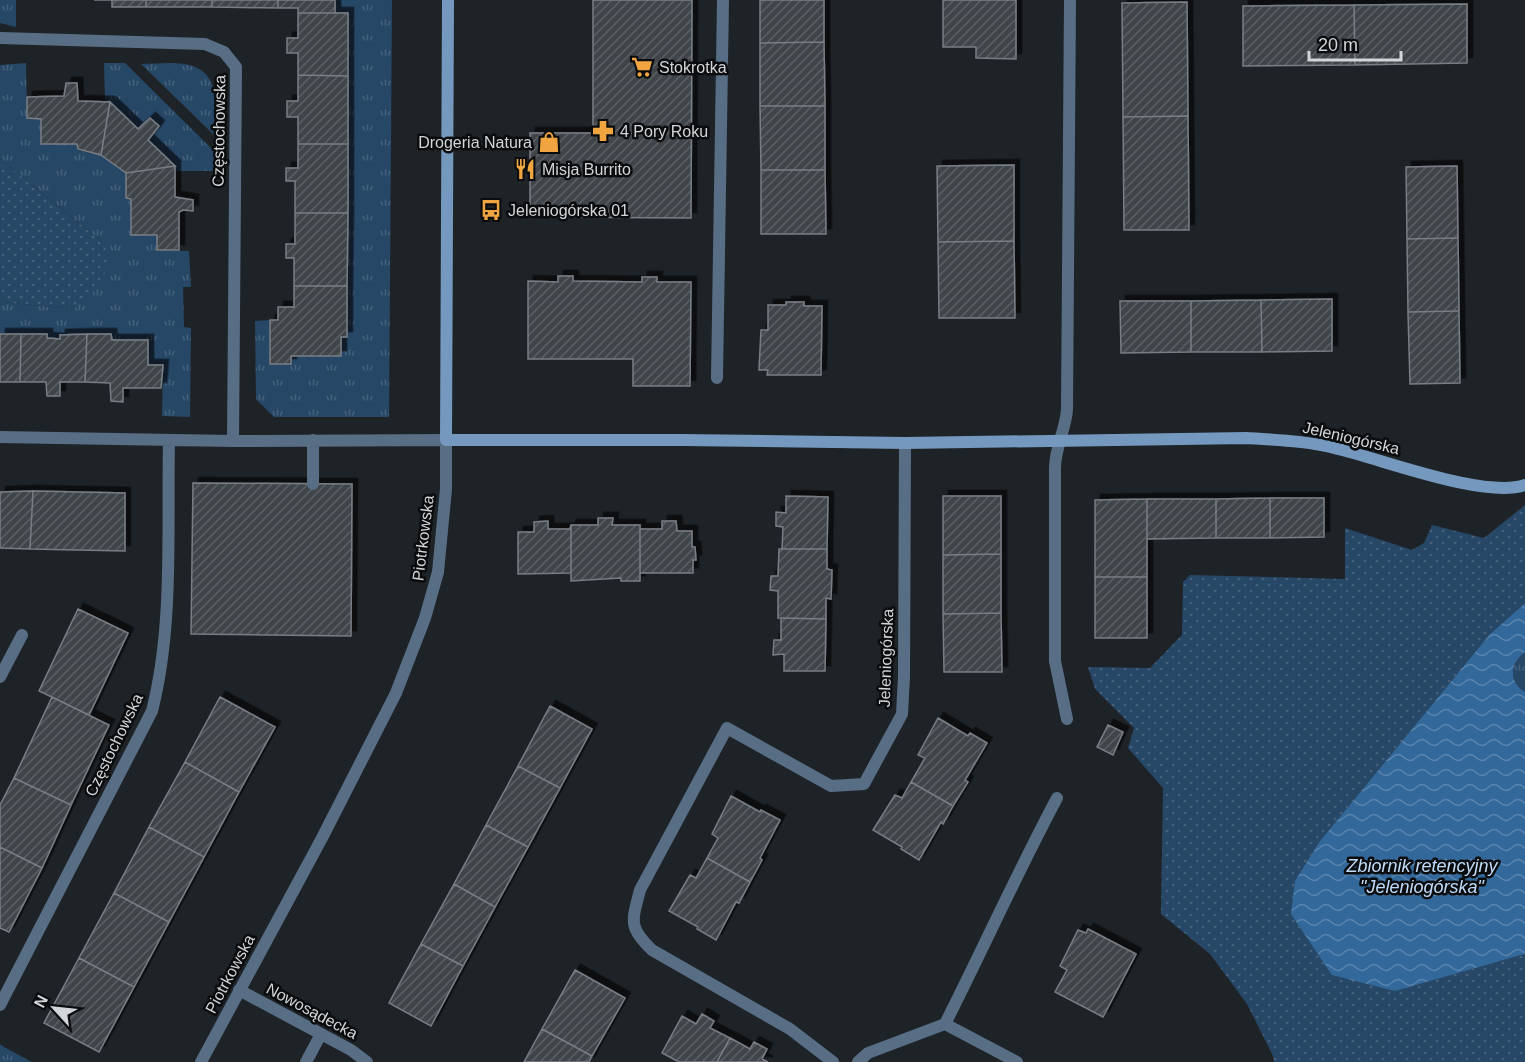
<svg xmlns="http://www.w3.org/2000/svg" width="1525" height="1062" font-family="Helvetica,sans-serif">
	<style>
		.grass { fill: url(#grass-tufts) }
		.park { fill: url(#park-dots) }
		.water { fill: url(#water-waves) }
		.building { fill: url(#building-hatch); stroke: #797e84; stroke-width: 1.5; filter: url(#shadow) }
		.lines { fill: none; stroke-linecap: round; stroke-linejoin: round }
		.lane { stroke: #586e85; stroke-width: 12 }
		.street { stroke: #586e85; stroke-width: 12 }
		.secondary { stroke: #7599be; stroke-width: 12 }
		.labels { text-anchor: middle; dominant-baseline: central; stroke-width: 5; stroke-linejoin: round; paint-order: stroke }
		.poi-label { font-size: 16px; fill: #d3d6d9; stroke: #0a0c0e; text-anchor: start }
		.street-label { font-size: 16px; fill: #d3d6d9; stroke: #0a0c0e }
		.water-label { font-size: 18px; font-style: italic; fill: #bfdcfa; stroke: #0a0c0e }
	</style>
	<defs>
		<pattern id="grass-tufts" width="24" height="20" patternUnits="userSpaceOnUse" patternTransform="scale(1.5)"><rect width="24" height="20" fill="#274767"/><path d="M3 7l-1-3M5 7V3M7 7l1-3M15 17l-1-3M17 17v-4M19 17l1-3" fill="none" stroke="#45617c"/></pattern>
		<pattern id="park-dots" width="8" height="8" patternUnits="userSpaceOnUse" patternTransform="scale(1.5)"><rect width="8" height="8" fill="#274767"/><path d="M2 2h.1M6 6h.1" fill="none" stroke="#45617c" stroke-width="1.8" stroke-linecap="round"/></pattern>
		<pattern id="water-waves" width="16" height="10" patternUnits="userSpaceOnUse" patternTransform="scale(1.5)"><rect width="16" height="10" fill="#33689b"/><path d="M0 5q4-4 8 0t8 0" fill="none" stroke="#5984ad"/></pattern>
		<pattern id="building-hatch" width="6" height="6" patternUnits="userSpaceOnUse" patternTransform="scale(1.5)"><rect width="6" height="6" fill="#40454a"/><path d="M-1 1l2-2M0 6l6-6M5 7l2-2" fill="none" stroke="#5b5f64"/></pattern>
		<filter id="shadow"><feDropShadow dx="5.5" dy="-5.5" stdDeviation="0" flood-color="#0009"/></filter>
	</defs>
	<rect width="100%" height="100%" fill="#1e2327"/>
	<path class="grass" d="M0 0H16V27L0 23Z
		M335 0H392L389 417H274L256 399 255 321 270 320 271 364H290L291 356H341V337H347L348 76 335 13Z
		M26 63 27 118 41 119V143L77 144 78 150 101 155 126 173V198L131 199 132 235H157V250L189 251 191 287H183L184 327 191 328 190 417 162 416 163 366 148 365 112 340 110 334 61 335 60 339 47 338V334H0V302L74 309 102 242 0 159V65Z
		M104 63H125L214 151V171H175V166L148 140 152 133 142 124 138 129 110 102H105Z
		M141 64C167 64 203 56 213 87 216 95 214 124 214 135Z
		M1525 652V692C1508 682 1510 663 1525 652Z
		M0 1044 4 1047 32 1062H0Z"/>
	<path class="park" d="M0 159 102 242 111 259 98 287 74 309 0 302Z
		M1525 505V603L1490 634 1320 841 1394 991 1525 954V1062H1274L1273 1056 1247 1004 1210 954 1161 914 1163 788 1128 748 1134 728 1095 689 1088 667 1150 668 1182 635 1183 582 1190 575 1345 579V528L1412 550 1424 543 1432 525 1484 538Z"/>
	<path class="water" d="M1525 603V652C1510 663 1508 682 1525 692V954L1395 991 1332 975 1291 914 1295 881 1320 841 1490 634Z"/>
	<path class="building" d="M94 0H146V7H112V0Z
		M146 0H212V7H146Z
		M212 0H278V8L212 7Z
		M278 0H335V13H298V8H278Z
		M593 0H692L691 218 530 217V133H593Z
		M760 0H824V42L760 43Z
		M943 0H1016V59L976 58V47H943Z
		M1187 2 1188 116 1123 117 1122 3Z
		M1467 4V63L1355 65 1354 5Z
		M1354 5 1355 65 1243 66V6Z
		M298 13H348V76L298 75V53H287V38H298Z
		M824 42 825 106H760V43Z
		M298 75 348 76V144H298V117H287V101H298Z
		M66 83H77L78 101 110 102 101 155 78 149 77 144H41V119L27 118V97L64 96Z
		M110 102 138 129 150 118 159 126 148 140 175 166 126 173 101 155Z
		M760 106H825V170H761Z
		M1188 116 1189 230H1124L1123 117Z
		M298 144H348V213H295V181H286V168H298Z
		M1014 165V241L938 242 937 166Z
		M175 166V197L193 200V211L183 210 179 212V250H157V235H131V199L126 198V173Z
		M1457 166 1458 238 1407 239 1406 167Z
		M761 170H825L826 234H761Z
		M295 213H348L347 286H294V258H286V244H295Z
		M1458 238 1459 311 1408 312 1407 239Z
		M1014 241 1015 318H939L938 242Z
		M558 276H573V281L642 282V277H657V282H691L690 386H633V359H528V281L558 282Z
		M294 286H347V337H341V356H291V364H270V320H278V307H294Z
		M1332 299V351L1262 352 1261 300Z
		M1261 300 1262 352H1191V301Z
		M1120 301H1191V352L1121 353Z
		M786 302H804V306H822L821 375H767L768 370H759L761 330H768V305H786Z
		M1459 311 1460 383 1410 384 1408 312Z
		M0 334H21L20 382H0Z
		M21 334H47V338L60 339V335L87 334 85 382H60V396H47L46 382H20Z
		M87 334H111L112 340H148V365H163L161 388H123V402L111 401 110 383 85 382Z
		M193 483 352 484 351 636 191 634Z
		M33 491 125 493V551L30 549Z
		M33 491 30 549 0 548V492Z
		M786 496 828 497 827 549H782L783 527 776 526V512L786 513Z
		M943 496H1001V554L943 555Z
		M1270 498H1324V537L1270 538Z
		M1270 498V538H1216V499Z
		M1147 499H1216V538L1147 539Z
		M1147 499V577H1095V500Z
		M598 518H613L612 525H640V581H621V578L571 581V525H598Z
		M548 521V529H570L571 525V573L518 574V532H534V522Z
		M662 521H676L677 531H692V547H695L696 560H693V573H640V525V529H662Z
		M779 549H827V569L832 570 831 599 826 598V619L778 618V591L770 590 771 576H778Z
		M1001 554V613L943 614V555Z
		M1095 577H1147V638H1095Z
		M78 609 128 633 89 715 39 691Z
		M1001 613 1002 672H944L943 614Z
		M781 618 826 619 825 671H784V654L773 655 774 640H781Z
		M52 697 109 725 71 805 14 778Z
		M220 697 275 727 239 792 185 762Z
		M550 706 592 729 560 788 518 766Z
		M938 718 968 736 970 733 987 743 965 780 968 782 953 806 911 782 925 758 918 755Z
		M1108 725 1123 732 1113 755 1097 747Z
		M185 762 239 792 204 857 149 827Z
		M518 766 560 788 528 847 486 825Z
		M14 778 71 805 42 868 0 847V805Z
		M911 782 953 806 943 824 941 822 919 860 901 849 902 847 873 830 895 795 902 798Z
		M731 796 760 812 761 810 780 820 760 858 762 860 750 882 707 858 718 838 712 834Z
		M486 825 528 847 495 907 454 884Z
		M149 827 204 857 169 922 114 893Z
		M0 847 42 868 9 932 0 928Z
		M707 858 750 882 739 903 736 902 716 940 697 929 698 927 669 911 690 875 696 878Z
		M454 884 495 907 463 966 421 944Z
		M114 893 169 922 134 987 79 958Z
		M1088 929 1136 954 1103 1017 1055 992 1067 970 1060 966 1078 930 1086 933Z
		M421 944 463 966 431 1026 389 1003Z
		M79 958 134 987 99 1052 44 1023Z
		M575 970 625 998 592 1056 542 1029Z
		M702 1014 714 1021 710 1028 730 1038 717 1062H679L662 1053 682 1016 696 1024Z
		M542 1029 592 1056 589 1062H524Z
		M730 1038 750 1049 754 1042 767 1049 762 1059 768 1062H717Z"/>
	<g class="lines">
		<path class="lane" d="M717 378 723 0
			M945 1024C983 949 1017 873 1057 798
			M306 1062 321 1034
			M858 1062 868 1053 945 1024 1017 1062"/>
		<path class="street" d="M0 38 205 44 224 52 236 67 233 441
			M0 437 233 441 446 440V489L438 572 425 618 396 693 322 838 201 1062
			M313 484V440
			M0 677 22 635
			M1067 719 1055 661V468C1055 447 1066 429 1067 409L1070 0
			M239 990 351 1050 367 1062
			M0 1005 152 711C174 625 167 528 169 440
			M833 1062 790 1029 652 950C628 927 632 921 640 890L727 728 831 786 864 784 902 714 904 677 905 443"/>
		<path class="secondary" d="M448 0 446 440H682L905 443 1247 438C1277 440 1309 441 1338 449 1382 459 1484 499 1525 485"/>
	</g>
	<defs>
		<symbol id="supermarket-bare" viewBox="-9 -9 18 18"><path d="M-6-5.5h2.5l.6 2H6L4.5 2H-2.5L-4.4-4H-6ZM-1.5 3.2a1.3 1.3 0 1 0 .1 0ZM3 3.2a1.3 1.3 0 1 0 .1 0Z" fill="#f1a540" stroke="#0a0c0e" stroke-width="2.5" paint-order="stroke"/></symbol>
		<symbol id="pharmacy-bare" viewBox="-9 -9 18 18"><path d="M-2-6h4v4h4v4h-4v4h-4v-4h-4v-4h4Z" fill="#f1a540" stroke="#0a0c0e" stroke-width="2.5" paint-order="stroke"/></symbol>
		<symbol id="shop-bare" viewBox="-9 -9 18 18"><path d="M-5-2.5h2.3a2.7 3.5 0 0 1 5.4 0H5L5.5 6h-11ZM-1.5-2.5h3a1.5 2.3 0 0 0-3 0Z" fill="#f1a540" stroke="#0a0c0e" stroke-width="2.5" paint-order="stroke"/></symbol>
		<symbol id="restaurant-bare" viewBox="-9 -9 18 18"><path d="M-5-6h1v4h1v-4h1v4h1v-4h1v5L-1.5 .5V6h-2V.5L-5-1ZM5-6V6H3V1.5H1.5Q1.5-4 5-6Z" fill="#f1a540" stroke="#0a0c0e" stroke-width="2.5" paint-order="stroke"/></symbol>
		<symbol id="bus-bare" viewBox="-9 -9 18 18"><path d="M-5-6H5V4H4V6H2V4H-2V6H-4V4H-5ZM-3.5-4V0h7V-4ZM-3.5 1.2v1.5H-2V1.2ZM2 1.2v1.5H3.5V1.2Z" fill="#f1a540" stroke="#0a0c0e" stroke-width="2.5" paint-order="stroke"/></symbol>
	</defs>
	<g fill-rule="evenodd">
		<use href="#supermarket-bare" x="627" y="52" width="30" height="30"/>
		<use href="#pharmacy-bare" x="588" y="116" width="30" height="30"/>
		<use href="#shop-bare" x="534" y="127" width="30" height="30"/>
		<use href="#restaurant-bare" x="510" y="154" width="30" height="30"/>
		<use href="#bus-bare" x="476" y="195" width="30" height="30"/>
	</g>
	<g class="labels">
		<g class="poi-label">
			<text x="659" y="67">Stokrotka</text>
			<text x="620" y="131">4 Pory Roku</text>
			<text x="532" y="142" text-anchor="end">Drogeria Natura</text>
			<text x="542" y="169">Misja Burrito</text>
			<text x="508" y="210">Jeleniogórska 01</text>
		</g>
		<g class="street-label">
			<text transform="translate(219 131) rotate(-89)">Częstochowska</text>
			<text transform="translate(1351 438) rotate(13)">Jeleniogórska</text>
			<text transform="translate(423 538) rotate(-83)">Piotrkowska</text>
			<text transform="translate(886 658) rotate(-88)">Jeleniogórska</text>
			<text transform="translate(114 745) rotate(-64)">Częstochowska</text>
			<text transform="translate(230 974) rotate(-62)">Piotrkowska</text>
			<text transform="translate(312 1011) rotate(28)">Nowosądecka</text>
		</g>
		<g class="water-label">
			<text x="1422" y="866">Zbiornik retencyjny<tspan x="1422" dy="21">"Jeleniogórska"</tspan></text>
		</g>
	</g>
	<g transform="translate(54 1008) rotate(297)" stroke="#0a0c0e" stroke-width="4.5" paint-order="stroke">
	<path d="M0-4.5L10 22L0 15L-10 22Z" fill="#d3d6d9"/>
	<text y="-9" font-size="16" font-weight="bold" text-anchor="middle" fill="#d3d6d9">N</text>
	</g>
	<path d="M1309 51v9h92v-9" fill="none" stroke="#d3d6d9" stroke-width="3"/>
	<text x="1318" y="51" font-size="18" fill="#d3d6d9" stroke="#0a0c0e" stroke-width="4.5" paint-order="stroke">20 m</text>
</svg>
